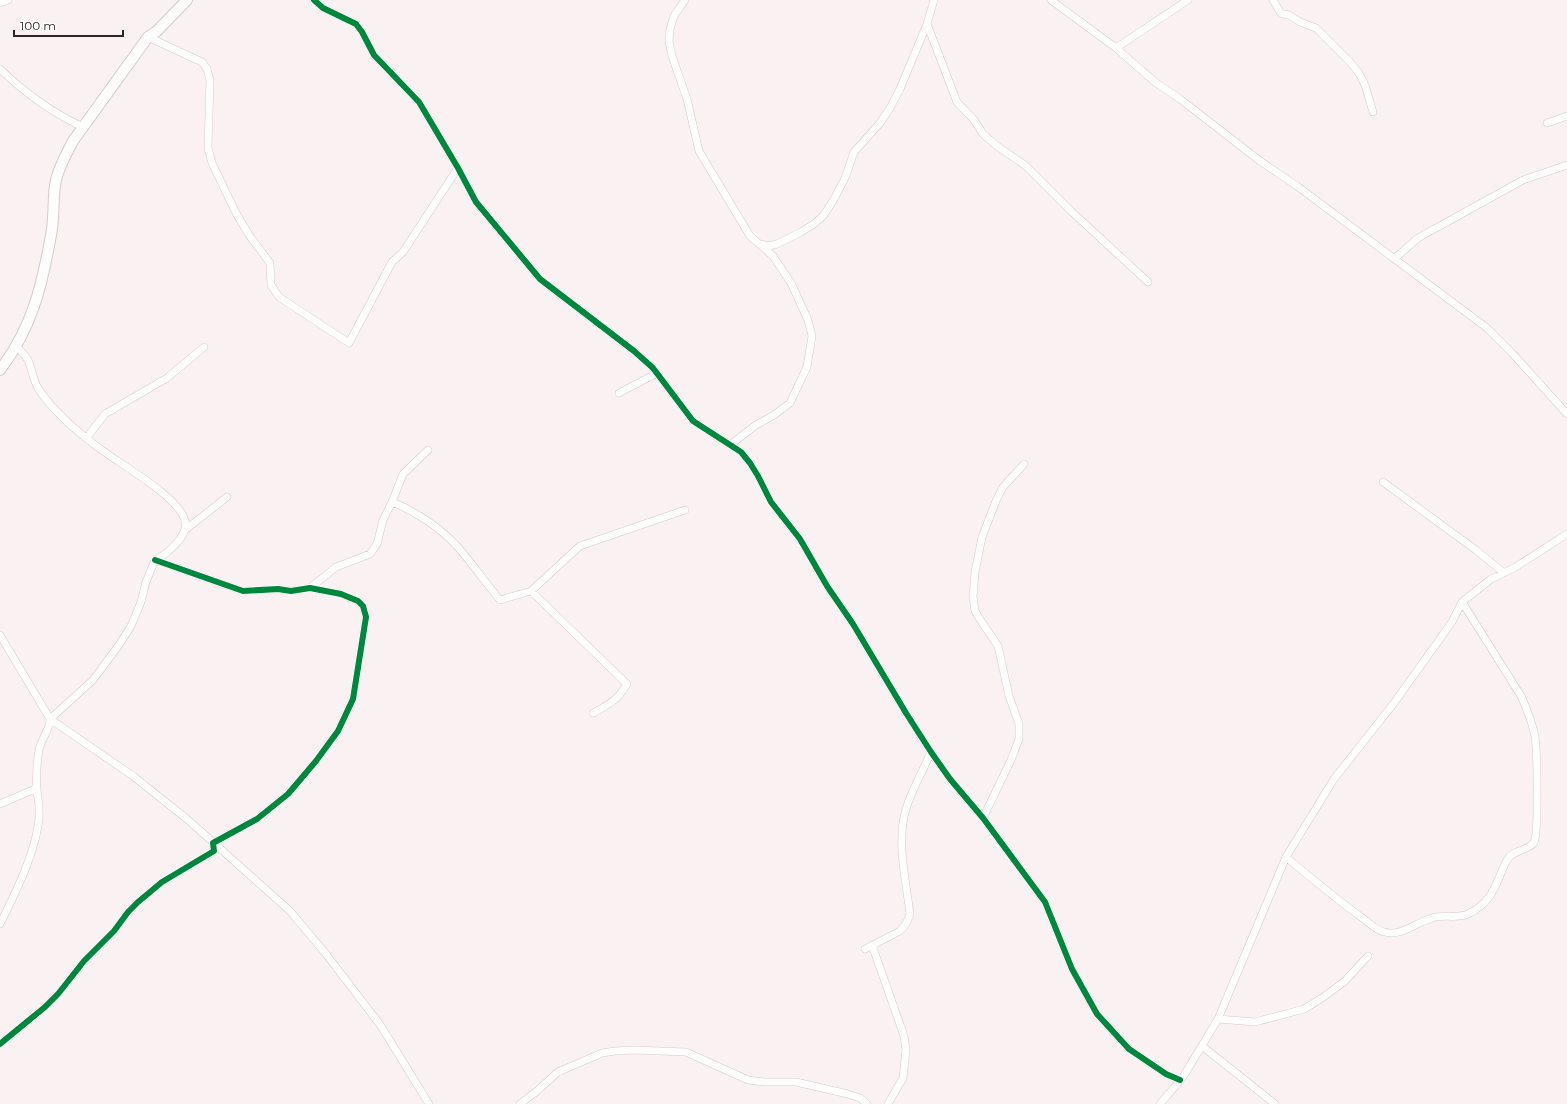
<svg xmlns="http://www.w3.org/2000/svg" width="1567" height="1104" font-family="Montserrat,sans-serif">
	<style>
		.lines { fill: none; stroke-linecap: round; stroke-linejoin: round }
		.street-casing { stroke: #d2cccc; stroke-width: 8 }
		.secondary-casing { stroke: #d2cccc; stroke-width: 12 }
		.street { stroke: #fefdfd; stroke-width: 7 }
		.secondary { stroke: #fefdfd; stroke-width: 10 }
		.cycleway-casing { stroke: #fff; stroke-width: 8 }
		.cycleway { stroke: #00873e; stroke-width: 6 }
	</style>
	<rect width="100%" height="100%" fill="#faf2f2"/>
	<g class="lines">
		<defs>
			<path id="street" d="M314 0 323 8 356 24 362 32 374 55 419 102 458 168 476 202 540 279 634 351 653 368 693 421 741 452 750 463 758 476 771 502 800 539 827 586 853 624 906 713 931 752 950 779 983 818 1045 902 1072 969 1097 1014 1129 1049 1166 1074 1180 1080
				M685 0 674 16 670 29 669 42 672 56 687 99 699 151 750 236 773 256 791 283 808 320 812 336 807 367 790 403 774 415 756 425 730 445
				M1051 0 1116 48 1155 82 1180 99 1260 161 1297 186 1487 328 1512 353 1567 414
				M1273 0 1280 12 1283 14 1289 15 1300 22 1316 28 1350 62 1359 73 1365 85 1373 112
				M0 3 8 0
				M927 24 957 102 974 120 983 134 997 146 1026 166 1071 211 1148 282
				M148 37 202 62 207 69 210 80 208 148 212 163 236 213 249 235 270 263 271 285 279 297 349 343 392 262 403 252 458 168
				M1116 48 1188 0
				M0 69C25 93 52 113 83 127
				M1547 123 1567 116
				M760 244 769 246 777 244 801 232 814 224 823 216 833 201 845 178 854 152 880 123 890 108 900 89 927 24 934 0
				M1394 259 1418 238 1523 180 1567 165
				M619 393 657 373
				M87 437 105 414 167 378 204 347
				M1383 482 1476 550 1504 573
				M392 502C415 511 439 527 456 545 471 562 485 582 500 600L531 591 580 546 685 510
				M185 530 227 497
				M310 588 336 567 370 554 377 544 383 520 392 502 403 474 428 450
				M531 591 627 684C618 700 608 705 593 713
				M0 635 50 719 133 776 187 819 290 911 326 954 381 1026 429 1104
				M0 804 37 788
				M983 818 1011 760 1019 739V724L1009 696 998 646 981 621 975 611 973 597 975 572 982 537 996 501 1003 487 1024 464
				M1286 857C1311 878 1335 898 1361 917 1368 922 1376 930 1384 932 1401 937 1417 922 1432 918 1444 914 1457 919 1468 914 1495 901 1495 883 1507 860 1513 849 1529 851 1534 842 1539 833 1537 750 1535 736 1532 723 1527 709 1521 696L1462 602
				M0 924C15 894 36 852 39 818 40 808 38 800 37 790 36 778 37 762 39 750 41 739 50 730 50 719L93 680 119 645 131 626 141 602 146 582 155 560C167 554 189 536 185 521 180 498 125 467 106 453 82 436 54 413 38 388 33 380 32 369 28 360 25 355 20 350 16 346
				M872 945 904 1036 906 1050 903 1078 888 1104
				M865 949 900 931C906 926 908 921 910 914 906 880 896 842 906 809 912 789 923 771 931 752
				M1218 1019 1255 1022 1304 1009 1322 998 1345 981 1368 956
				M0 1044 45 1007 58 994 84 961 114 931 128 912 138 902 162 882 214 851 213 843 257 819 288 794 316 761 338 731 353 699 366 617 363 606 358 601 341 594 310 588 291 591 278 589 243 591 155 560
				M1202 1046 1275 1104
				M520 1104 537 1091 558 1072 602 1053 615 1051 634 1050 686 1052 748 1080 764 1082H796L848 1094 860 1098 867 1104
				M1160 1104 1183 1077 1218 1019 1286 857 1334 779 1394 703 1452 622 1462 602 1491 579 1514 568 1567 534"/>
			<path id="secondary" d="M0 370C32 328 42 286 51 235 55 217 52 198 56 180 59 166 67 153 73 141L148 37 157 31 187 0"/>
		</defs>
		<use href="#street" class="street-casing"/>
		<use href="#secondary" class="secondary-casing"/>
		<use href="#street" class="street"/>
		<use href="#secondary" class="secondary"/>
		<defs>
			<path id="cycleway" d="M314 0 323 8 356 24 362 32 374 55 419 102 458 168 476 202 540 279 634 351 653 368 693 421 741 452 750 463 758 476 771 502 800 539 827 586 853 624 906 713 931 752 950 779 983 818 1045 902 1072 969 1097 1014 1129 1049 1166 1074 1180 1080
				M0 1044 45 1007 58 994 84 961 114 931 128 912 138 902 162 882 214 851 213 843 257 819 288 794 316 761 338 731 353 699 366 617 363 606 358 601 341 594 310 588 291 591 278 589 243 591 155 560"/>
		</defs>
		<use href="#cycleway" class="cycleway-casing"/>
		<use href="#cycleway" class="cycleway"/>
	</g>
	<path d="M14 30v6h109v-6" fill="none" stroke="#2d2828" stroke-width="2"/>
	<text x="20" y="30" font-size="12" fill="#2d2828" stroke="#ffffff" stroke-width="3" paint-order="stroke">100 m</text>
</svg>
